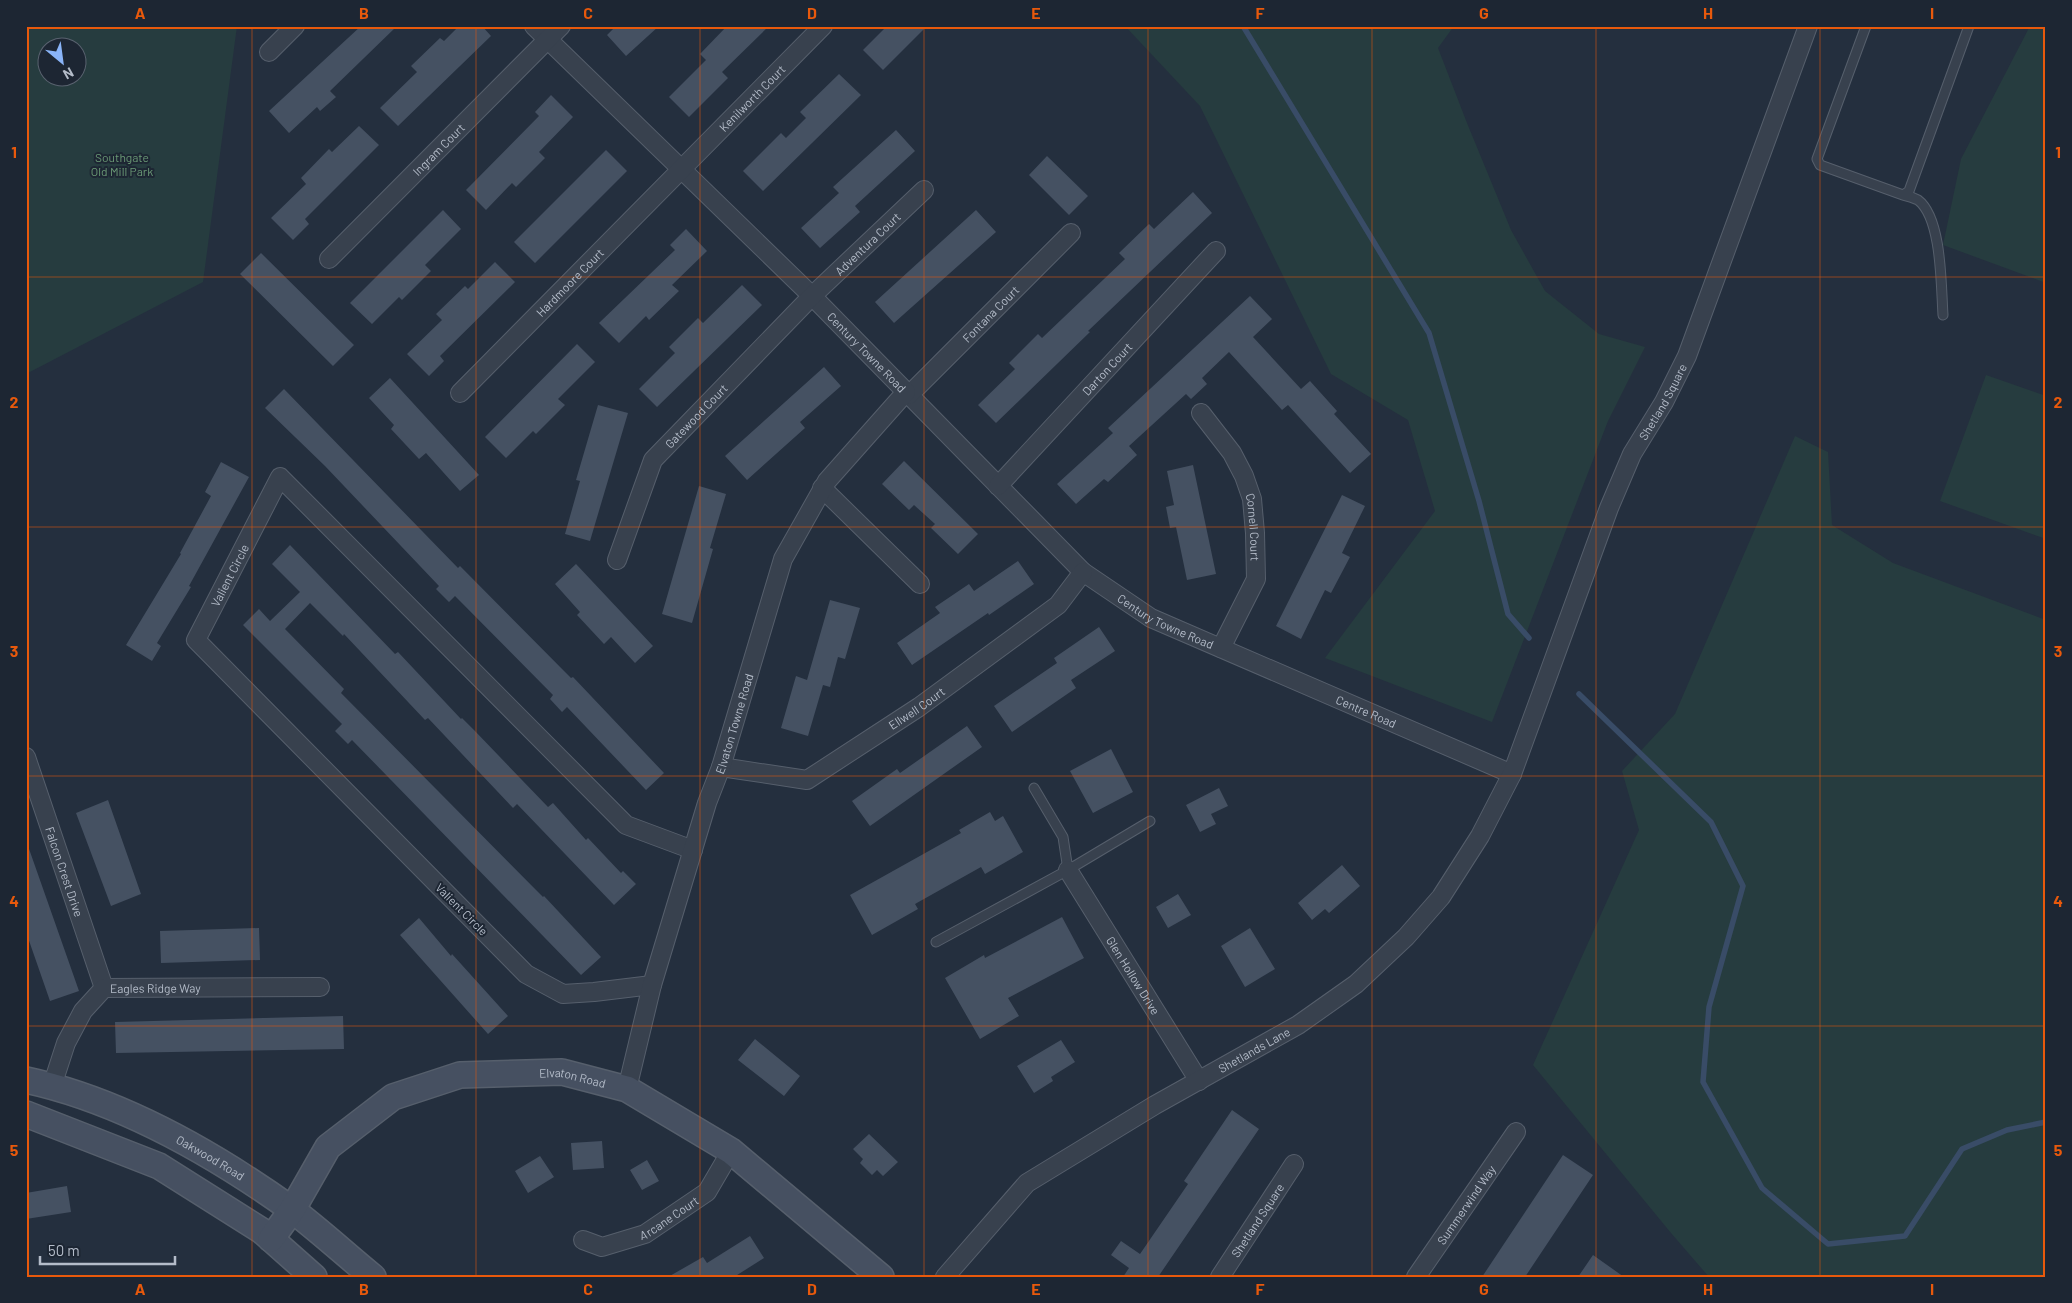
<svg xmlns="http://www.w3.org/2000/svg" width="2072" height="1303" font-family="Barlow,sans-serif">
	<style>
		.green { fill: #263c3f; fill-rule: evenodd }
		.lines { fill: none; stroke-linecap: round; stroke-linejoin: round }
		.stream { stroke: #394c67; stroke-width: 5.5 }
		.building { fill: #455162 }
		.lane-casing { stroke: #565f6c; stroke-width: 11 }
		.street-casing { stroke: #565f6c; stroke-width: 20 }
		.secondary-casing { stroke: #565f6c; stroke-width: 28 }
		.lane { stroke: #38414e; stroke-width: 9 }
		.street { stroke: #38414e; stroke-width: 18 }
		.secondary { stroke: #465061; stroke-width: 25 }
		.grid { fill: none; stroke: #e8590c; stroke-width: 1; stroke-opacity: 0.55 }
		.labels { text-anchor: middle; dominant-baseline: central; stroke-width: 4; stroke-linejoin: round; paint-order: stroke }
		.street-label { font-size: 12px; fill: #b4bcc9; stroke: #1d2633 }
		.park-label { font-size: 12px; fill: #6b9a76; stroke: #1d2633 }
		.neatline { fill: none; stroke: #e8590c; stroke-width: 2 }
		.grid-label { font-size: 16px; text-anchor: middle; font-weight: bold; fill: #e8590c }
	</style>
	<rect width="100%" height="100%" fill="#242f3e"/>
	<path class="green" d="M26 26H237L203 282 26 374ZM48 48H78V78H48Z
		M1125 26H1454L1438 48 1467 123 1511 230 1545 291 1599 334 1645 347 1608 421 1492 722 1325 658 1435 511 1408 420 1331 374 1200 106Z
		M2030 26H2046V283L1943 245 1961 159Z
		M1986 375 2046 396V539L1940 501Z
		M1795 436 1828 452 1832 525 1893 563 2046 620V1277H1709L1671 1233 1533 1065 1639 830 1622 771 1675 714Z"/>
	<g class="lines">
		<path class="stream" d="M1243 26 1429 333 1479 501 1508 614 1529 638
			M1579 694 1711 822 1743 886 1709 1007 1703 1082 1762 1188 1828 1244 1905 1236 1962 1149 2007 1130 2046 1122"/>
	</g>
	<path class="building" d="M361 26H397L330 91 336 97 320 111 317 107 289 133 269 111Z
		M459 26H482L491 36 398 126 380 108 417 72 411 66 440 38 444 41Z
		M616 26H659L626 56 607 35Z
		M727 26H769L722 72 728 78 689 117 669 97 706 60 700 54Z
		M887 26H927L883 70 863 50Z
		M839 74 861 95 763 191 743 171 781 133 786 138 806 118 800 112Z
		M551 95 573 117 539 152 545 158 516 187 512 183 486 210 466 190 539 116 535 112Z
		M359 126 379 145 305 219 309 224 293 240 271 218 306 184 301 178 329 149 332 152Z
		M896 130 915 151 855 206 860 212 820 248 801 228 839 193 833 187Z
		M606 150 627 171 535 263 514 242Z
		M1047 156 1088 196 1069 215 1029 175Z
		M1193 192 1212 213 1088 331 1090 332 996 423 978 405 1015 369 1009 363 1038 334 1042 338 1125 259 1119 253 1149 224 1154 229Z
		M443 210 461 229 425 265 431 271 402 300 399 297 372 324 350 303Z
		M976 210 996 232 894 323 875 302Z
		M686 229 707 251 672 285 679 291 649 320 646 316 619 343 599 323 675 250 670 245Z
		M261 253 354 345 333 366 240 274Z
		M495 262 515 282 440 356 444 361 429 376 407 354 442 320 436 314 465 286 468 289Z
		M742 285 762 305 657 407 639 389 675 353 669 347 698 318 703 323Z
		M1250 296 1272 319 1253 337 1301 389 1310 381 1337 411 1334 414 1371 454 1350 473 1288 405 1282 410 1229 352 1202 378 1207 384 1191 399 1186 394 1129 446 1137 455 1108 482 1104 479 1076 504 1057 484 1113 433 1108 428Z
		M577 344 595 362 558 399 565 405 536 434 533 431 506 458 485 437Z
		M824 367 841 386 800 422 805 428 747 480 725 456Z
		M390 378 479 475 460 491 426 453 419 459 391 429 394 425 369 398Z
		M284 389 458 568 460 566 571 678 573 677 664 773 646 790 567 707 562 712 550 699 553 695 455 596 449 602 436 589 439 586 325 466 265 408Z
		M598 405 628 413 590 541 565 534 580 481 576 480Z
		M904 461 978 534 958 554 931 528 935 524 914 505 909 510 882 484Z
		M221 462 249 477 189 586 191 587 157 643 161 646 152 661 126 645 181 554 180 553 211 496 205 492Z
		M1193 465 1216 574 1187 580 1176 527 1170 528 1166 507 1174 505 1167 471Z
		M699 486 726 494 710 548 713 549 692 623 662 614Z
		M1342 495 1365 506 1342 553 1350 557 1331 593 1325 590 1301 639 1276 626Z
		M290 545 395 654 398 652 461 719 462 718 474 730 548 807 553 803 586 840 588 838 621 873 623 871 636 884 614 905 517 804 513 808 428 718 425 720 344 634 343 636 310 603 285 629 344 689 341 693 543 897 544 896 601 957 581 975 352 740 348 744 335 731 342 724 243 625 259 609 270 621 300 592 272 564Z
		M1018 561 1034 584 989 615 988 613 912 665 897 643 940 613 935 607 969 584 974 591Z
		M576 564 653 646 635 663 611 637 604 644 577 615 580 612 555 584Z
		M830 600 860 608 845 659 838 657 830 687 823 685 808 736 781 728 796 676 807 680Z
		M1099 627 1115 651 1071 680 1076 688 1012 732 994 706 1057 663 1054 658Z
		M967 726 982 747 870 826 852 801 897 769 900 773Z
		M1111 749 1133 792 1093 813 1070 771Z
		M1219 788 1228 806 1211 814 1216 824 1200 832 1186 805Z
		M108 800 141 894 111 906 76 813Z
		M990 812 995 821 1003 816 1023 852 985 874 981 867 915 904 918 909 872 935 850 895 961 833 959 830Z
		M28 846 79 991 50 1001 26 932V847Z
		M1342 865 1360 886 1329 913 1325 909 1312 920 1298 903Z
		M1178 894 1191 915 1168 928 1156 907Z
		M1062 917 1084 958 1008 998 1019 1016 980 1039 945 978 984 955 985 958Z
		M419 918 451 956 452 954 508 1016 488 1034 400 935Z
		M259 928 260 960 161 963 160 931Z
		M1250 928 1275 969 1245 987 1221 946Z
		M343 1016 344 1049 116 1053 115 1022Z
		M755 1039 800 1076 784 1096 738 1060Z
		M1061 1040 1075 1062 1051 1077 1053 1081 1034 1093 1017 1066Z
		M1232 1110 1259 1129 1158 1277H1123L1129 1268 1111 1255 1121 1241 1140 1254 1188 1184 1184 1181Z
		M869 1134 898 1162 883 1176 877 1170 872 1175 860 1163 863 1159 853 1149Z
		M602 1141 604 1168 573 1170 571 1143Z
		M1563 1155 1593 1175 1525 1277H1482Z
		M540 1156 554 1177 528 1193 515 1171Z
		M647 1160 659 1181 642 1190 630 1170Z
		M67 1186 71 1212 26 1219V1193Z
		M750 1236 764 1258 734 1277H668L703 1257 707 1263Z
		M1593 1255 1624 1277H1578Z"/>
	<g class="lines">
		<defs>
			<path id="lane" d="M1866 26 1817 159 1820 165 1903 195 1909 191 1969 26
				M1903 195C1908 196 1914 198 1918 200 1942 218 1941 286 1943 315
				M1034 788 1063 837 1068 870
				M936 942 1068 870 1150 821"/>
			<g id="street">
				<path id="s1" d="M534 26 812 296 1083 572 1151 618 1512 774"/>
				<path d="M269 52 295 26"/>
				<path id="s2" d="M329 259 561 26"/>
				<path id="s3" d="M460 393 823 26"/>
				<path id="s4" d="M909 395 1071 233"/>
				<path id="s5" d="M1201 413 1232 453 1244 476 1252 499 1255 533 1256 579 1221 648"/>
				<path id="s6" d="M998 486 1216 251"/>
				<path d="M822 488 920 584"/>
				<path id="s7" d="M617 560 653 460 812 296 924 190"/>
				<path id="s8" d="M26 757 104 988"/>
				<path id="s9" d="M721 767 807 780 919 707 1058 605 1083 572"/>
				<path id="s10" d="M1068 870 1199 1081"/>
				<path id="s11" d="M652 985 594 992 563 994 526 974 196 640 280 477 626 825 693 850"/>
				<path id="s12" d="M52 1086 66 1043 83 1011 104 988 320 987"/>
				<path id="s13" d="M627 1089 652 985 707 803 721 767 783 559 827 481 906 392"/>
				<path id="s14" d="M583 1240 602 1247 645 1234 707 1192 731 1151"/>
				<path id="s15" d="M945 1277 1027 1183 1155 1105 1298 1025 1356 984 1406 937 1441 897 1480 836 1512 774 1609 508 1632 454 1664 402 1687 356 1808 26"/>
				<path id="s16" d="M1220 1277 1294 1164"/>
				<path id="s17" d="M1416 1277 1516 1132"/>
			</g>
			<g id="secondary">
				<path id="s18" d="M26 1080C119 1100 214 1154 291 1209 319 1230 346 1255 373 1277"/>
				<path d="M26 1114 159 1166 262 1231 314 1277"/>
				<path id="s19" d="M271 1239 292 1210 328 1147 393 1097 460 1075 562 1072 627 1089 731 1151 881 1277"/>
			</g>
		</defs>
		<use href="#lane" class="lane-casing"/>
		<use href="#street" class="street-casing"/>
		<use href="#secondary" class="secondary-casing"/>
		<use href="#lane" class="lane"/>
		<use href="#street" class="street"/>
		<use href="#secondary" class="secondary"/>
	</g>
	<path class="grid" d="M252 26V1277M476 26V1277M700 26V1277M924 26V1277M1148 26V1277M1372 26V1277M1596 26V1277M1820 26V1277M26 277H2046M26 527H2046M26 776H2046M26 1026H2046"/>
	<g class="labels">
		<g class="street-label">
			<text stroke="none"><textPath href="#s3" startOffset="415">Kenilworth Court</textPath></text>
			<text stroke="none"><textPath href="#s2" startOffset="155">Ingram Court</textPath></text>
			<text stroke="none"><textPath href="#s7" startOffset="411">Adventura Court</textPath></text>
			<text stroke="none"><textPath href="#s3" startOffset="156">Hardmoore Court</textPath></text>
			<text stroke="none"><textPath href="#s4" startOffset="115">Fontana Court</textPath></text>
			<text stroke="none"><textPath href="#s1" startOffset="466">Century Towne Road</textPath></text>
			<text stroke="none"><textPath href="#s6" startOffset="160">Darton Court</textPath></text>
			<text stroke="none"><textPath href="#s15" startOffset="1176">Shetland Square</textPath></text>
			<text stroke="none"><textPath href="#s7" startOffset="168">Gatewood Court</textPath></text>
			<text stroke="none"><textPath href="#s5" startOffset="129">Cornell Court</textPath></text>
			<text stroke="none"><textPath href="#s11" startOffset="674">Valient Circle</textPath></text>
			<text stroke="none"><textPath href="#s1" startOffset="871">Century Towne Road</textPath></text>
			<text stroke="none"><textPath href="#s9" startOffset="218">Ellwell Court</textPath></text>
			<text stroke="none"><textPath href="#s1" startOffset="1091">Centre Road</textPath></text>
			<text stroke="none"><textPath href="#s13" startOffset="381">Elvaton Towne Road</textPath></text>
			<text stroke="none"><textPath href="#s8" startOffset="121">Falcon Crest Drive</textPath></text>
			<text transform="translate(462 909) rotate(45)">Valient Circle</text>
			<text stroke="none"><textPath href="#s10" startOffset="124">Glen Hollow Drive</textPath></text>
			<text stroke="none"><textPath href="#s12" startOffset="164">Eagles Ridge Way</textPath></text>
			<text stroke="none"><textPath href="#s15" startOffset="388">Shetlands Lane</textPath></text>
			<text stroke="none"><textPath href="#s19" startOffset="374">Elvaton Road</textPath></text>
			<text stroke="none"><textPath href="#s18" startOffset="201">Oakwood Road</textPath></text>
			<text stroke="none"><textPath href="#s17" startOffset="88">Summerwind Way</textPath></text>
			<text stroke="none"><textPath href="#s14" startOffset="94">Arcane Court</textPath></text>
			<text stroke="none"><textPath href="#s16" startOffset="68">Shetland Square</textPath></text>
		</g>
		<g class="park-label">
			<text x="122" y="157">Southgate<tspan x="122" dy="14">Old Mill Park</tspan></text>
		</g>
	</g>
	<rect width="2072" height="1303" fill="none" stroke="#1d2633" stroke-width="55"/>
	<g transform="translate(62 62) rotate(151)"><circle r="24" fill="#1d2633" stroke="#59626f"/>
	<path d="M0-4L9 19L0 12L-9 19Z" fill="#8ab4f8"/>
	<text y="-8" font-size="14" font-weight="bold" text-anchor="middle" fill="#b4bcc9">N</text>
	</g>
	<path d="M40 1256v8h135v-8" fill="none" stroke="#b4bcc9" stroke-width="2.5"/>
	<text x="48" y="1256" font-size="15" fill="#b4bcc9" stroke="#1d2633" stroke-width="4" paint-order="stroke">50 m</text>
	<rect x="28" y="28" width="2016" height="1248" class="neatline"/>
	<g class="grid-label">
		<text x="140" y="19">A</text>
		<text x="364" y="19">B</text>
		<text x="588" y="19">C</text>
		<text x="812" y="19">D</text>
		<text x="1036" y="19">E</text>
		<text x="1260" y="19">F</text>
		<text x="1484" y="19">G</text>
		<text x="1708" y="19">H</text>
		<text x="1932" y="19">I</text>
		<text x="14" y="158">1</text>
		<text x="2058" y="158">1</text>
		<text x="14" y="408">2</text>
		<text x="2058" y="408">2</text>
		<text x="14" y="657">3</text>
		<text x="2058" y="657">3</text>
		<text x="14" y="907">4</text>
		<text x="2058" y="907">4</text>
		<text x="14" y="1156">5</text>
		<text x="2058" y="1156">5</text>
		<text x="140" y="1295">A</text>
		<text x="364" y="1295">B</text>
		<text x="588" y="1295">C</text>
		<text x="812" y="1295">D</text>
		<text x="1036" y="1295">E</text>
		<text x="1260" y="1295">F</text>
		<text x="1484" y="1295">G</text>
		<text x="1708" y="1295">H</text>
		<text x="1932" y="1295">I</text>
	</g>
</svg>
